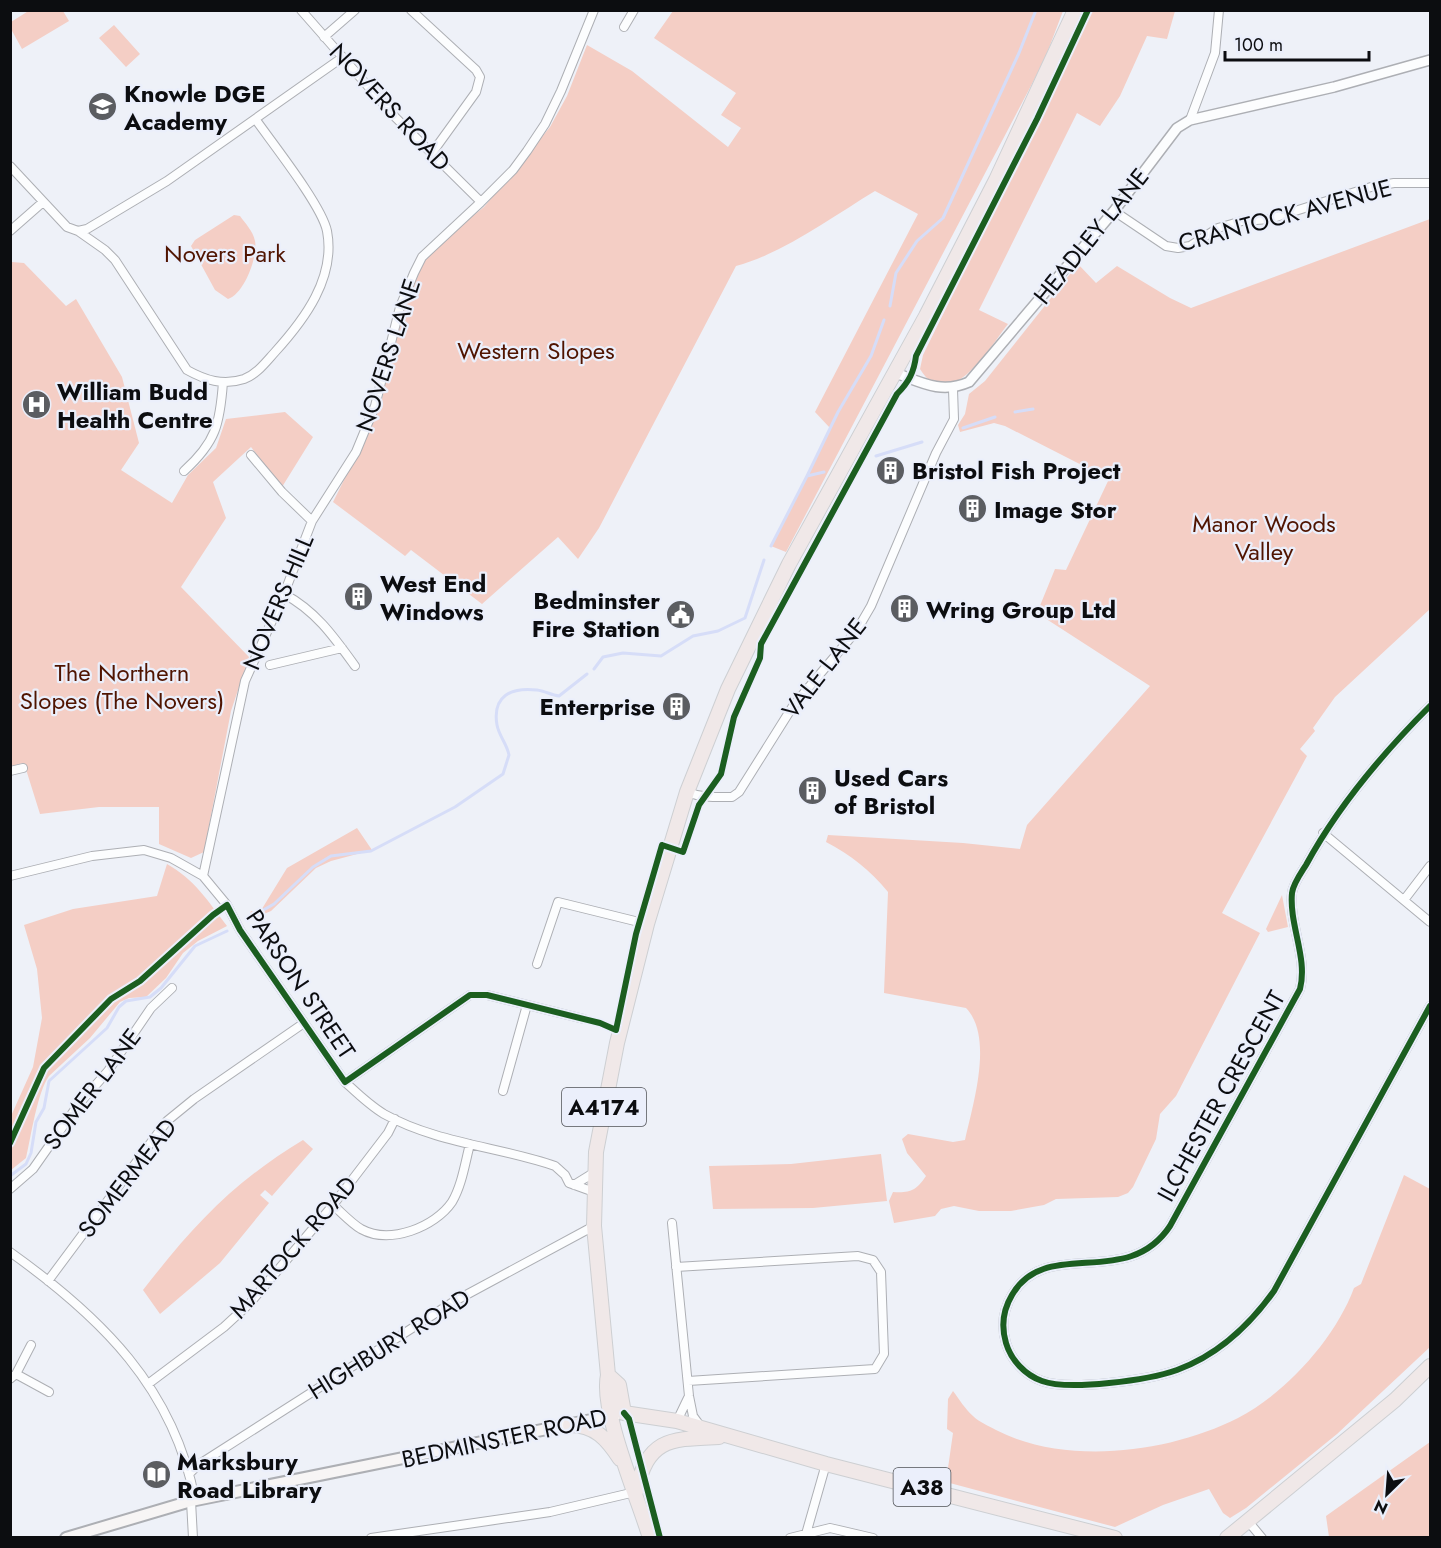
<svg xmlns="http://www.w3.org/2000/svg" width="1441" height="1548" font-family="Jost,sans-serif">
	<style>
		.green { fill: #f4cec5 }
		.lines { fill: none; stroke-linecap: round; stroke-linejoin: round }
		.stream { stroke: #d6ddf8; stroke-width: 3 }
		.minor-casing { stroke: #adafb4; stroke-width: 10 }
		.tertiary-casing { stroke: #adafb4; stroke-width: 12 }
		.secondary-casing { stroke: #adafb4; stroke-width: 14 }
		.trunk-casing { stroke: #cdcfd2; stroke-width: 16 }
		.minor { stroke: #fcfdfe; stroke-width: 8 }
		.tertiary { stroke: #fcfdfe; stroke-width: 9 }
		.secondary { stroke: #f7f5f5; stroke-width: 10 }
		.trunk { stroke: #f0e8e8; stroke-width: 14 }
		.cycleway-casing { stroke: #ebeffb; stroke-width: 10 }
		.cycleway { stroke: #1b5e20; stroke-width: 6 }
		.labels { text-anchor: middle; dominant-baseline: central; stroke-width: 4.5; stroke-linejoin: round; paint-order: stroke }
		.shield { fill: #ebeffb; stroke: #4f5156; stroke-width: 1.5 }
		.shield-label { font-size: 22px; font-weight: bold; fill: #0c0d10 }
		.poi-label { font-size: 24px; font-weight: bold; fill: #0c0d10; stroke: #ebeffb; text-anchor: start }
		.street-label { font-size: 24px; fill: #0c0d10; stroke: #ebeffb }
		.park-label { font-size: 24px; fill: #501400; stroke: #ebeffb }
	</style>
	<rect width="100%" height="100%" fill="#eef1f8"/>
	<path class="green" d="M30 10 63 11 69 21 22 49 11 29V22Z
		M673 11H1063L1044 61 786 552 771 546 830 428 815 412 918 214 875 191C832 217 784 253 736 266L599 528 578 559 558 537 482 604 411 550 405 556 333 502 380 408 402 306 426 258 438 244 484 207 550 127 567 96 587 45 632 71 728 147 741 128 721 115 736 93 654 38Z
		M1091 11H1175L1167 39 1147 36 1120 96 1100 126 1077 113 979 310 1008 324C990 347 949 417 920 369L923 355Z
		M114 25 140 54 126 67 99 38Z
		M234 215 240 216C245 223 253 231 255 241 258 257 244 294 228 299L215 290 191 246 195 240Z
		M1430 219V609L1335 697 1313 728 1315 731 1300 749 1307 756 1222 913 1260 933 1176 1096 1160 1114 1156 1139 1133 1187 1128 1193 1118 1197 1056 1199 1044 1205 1011 1211H979L954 1206 941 1209 935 1216 894 1223 889 1201 893 1192C910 1193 916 1191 926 1176L907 1153 902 1139 908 1134 953 1142 965 1140C973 1104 994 1037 966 1008L884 993 888 892C870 870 851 855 826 842L828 835 963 843 1020 849 1027 825 1150 686 1037 613 1055 569 1066 570 1109 479 1005 426 994 423 960 432 958 425 965 414 969 394 985 381 1078 264 1096 283 1117 266 1170 298 1191 308Z
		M12 262 24 263 66 306 76 299 122 377 139 443 121 470 172 503 188 475 216 448 226 419 285 412 313 437 282 487 251 447 213 482 226 518 181 587 249 657 231 711 204 852 191 858 159 844V807H99L40 814 24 763 11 766Z
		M357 828 372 850 331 861 316 868 271 911 247 921 251 911 260 912 287 868Z
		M167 864C194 879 208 901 227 926L198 941 183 953 166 978 146 997 129 998 120 1002 90 1038 49 1076C37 1093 31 1137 26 1158L11 1170V1116L33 1067 42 1018 37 969 24 925 73 909 157 896Z
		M1282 895 1288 927 1268 932 1266 929Z
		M303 1140 313 1149 272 1196 265 1190 260 1195 269 1203 220 1263 160 1314 143 1290C193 1226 232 1183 303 1140Z
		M881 1154 887 1201 813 1208 713 1209 709 1166 791 1164Z
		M1404 1175 1430 1189V1347L1337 1434 1246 1508 1230 1518 1223 1513 1209 1489 1163 1505 1115 1527 946 1482 953 1433 947 1429 948 1399 953 1391C959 1399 965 1409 973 1416 979 1422 989 1426 996 1430 1066 1466 1169 1453 1238 1418 1286 1393 1335 1339 1354 1288L1361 1284Z
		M1430 1442V1537H1329L1326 1516Z"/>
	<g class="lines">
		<path class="stream" d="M890 306 896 273 917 241 943 218 1019 53 1036 10
			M1015 412 1033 409
			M963 428 995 417
			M876 456 922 442
			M807 476 838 412 871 356 884 320
			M771 546 807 476 824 472
			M594 669 603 657 623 653 661 656 693 636 718 631 745 618 764 560
			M249 918 274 904 313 867 331 856 371 851 455 807 503 774 509 755C507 744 499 736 497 725 492 696 511 687 537 690 545 691 551 695 559 696L587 674
			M10 1176 26 1164 31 1153 36 1122 44 1108 49 1081 107 1028 119 1007 126 1001 150 997 161 988 195 946 227 931"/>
		<defs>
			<path id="minor" d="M301 10 395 117 481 202
				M411 10 476 70 480 77 476 92 432 153
				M624 27 634 10
				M324 37 355 10
				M1190 120 1215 53 1219 10
				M10 166 67 227 78 231 87 229 167 181 343 57
				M1114 211 1166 246 1178 248 1190 246 1218 228 1242 221 1270 219 1371 187 1394 183H1430
				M10 231 43 202
				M78 231 105 250 115 260 187 370C205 380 223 386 244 379 257 374 265 363 275 352 304 320 336 278 327 231 322 206 273 144 256 120
				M251 455 282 492 312 521
				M184 471C216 442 220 424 223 382
				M284 594C316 611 334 637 355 666
				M270 665 342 648
				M1430 706C1383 753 1338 806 1306 865 1301 873 1293 884 1292 893 1289 925 1308 958 1300 989L1170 1226C1127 1291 1046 1236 1012 1295 1003 1310 1001 1326 1006 1343 1011 1360 1025 1375 1042 1381 1069 1391 1149 1380 1177 1370 1218 1355 1249 1326 1274 1291L1430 1006
				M10 771 23 768
				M687 792C702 798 716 797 732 797L739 792 793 706 857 630 871 606 936 453 954 419 953 389
				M1323 833 1430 922
				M10 876 92 856 144 850 171 858 203 876 227 905 240 930 345 1082C357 1093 369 1105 384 1114 436 1143 500 1147 555 1166L565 1175 569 1183 594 1192
				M203 876 245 681 284 594 312 521 356 452 375 406 400 307 414 273 422 257 481 202 513 170 527 151 545 124 561 91 594 10
				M1404 900 1430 866
				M537 964 558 902 647 924
				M345 1082 470 995H487L584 1019
				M503 1091 527 1005
				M574 1185 595 1172
				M10 1189 33 1169 78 1105 108 1071 151 1008 172 988
				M333 1205C342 1213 351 1223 361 1229 390 1245 435 1227 452 1202 462 1185 465 1163 470 1144
				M672 1223 689 1396 693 1416 701 1427
				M10 1252C101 1317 174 1388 195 1500
				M676 1267 858 1256 873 1260 881 1272 884 1354 875 1369 688 1381
				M48 1281 167 1121 194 1099 304 1023
				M16 1374 31 1345
				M10 1379 16 1374 49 1392
				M148 1384 224 1327 250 1303 333 1205 388 1133 395 1119
				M677 1421 688 1398
				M190 1473 198 1465 453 1302 594 1226
				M191 1501 193 1538
				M1247 1520 1262 1538
				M806 1534 830 1528 873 1538
				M371 1538 550 1512 635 1492
				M790 1538 806 1534 826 1464"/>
			<path id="tertiary" d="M896 373C922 383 942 394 969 382L1114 211 1177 128 1190 120 1334 87 1430 60"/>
			<path id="secondary" d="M66 1538 191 1501 616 1415"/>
			<path id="trunk" d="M608 1375 619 1385 624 1413 677 1421 826 1464 1115 1538
				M570 1425C595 1425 607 1439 620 1459
				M636 1492C648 1438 669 1439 719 1437
				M650 1538C638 1498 600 1411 608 1375L594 1226 596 1152 617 1043 647 924 687 792 728 689 789 564 926 316 996 180 1075 10
				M1227 1538 1395 1400 1430 1366"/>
		</defs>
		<use href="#minor" class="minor-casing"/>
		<use href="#tertiary" class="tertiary-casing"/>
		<use href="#secondary" class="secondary-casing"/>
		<use href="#trunk" class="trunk-casing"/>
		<use href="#minor" class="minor"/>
		<use href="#tertiary" class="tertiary"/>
		<use href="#secondary" class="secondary"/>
		<use href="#trunk" class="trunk"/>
		<defs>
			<path id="cycleway" d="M1430 706C1383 753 1338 806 1306 865 1301 873 1293 884 1292 893 1289 925 1308 958 1300 989L1170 1226C1127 1291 1046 1236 1012 1295 1003 1310 1001 1326 1006 1343 1011 1360 1025 1375 1042 1381 1069 1391 1149 1380 1177 1370 1218 1355 1249 1326 1274 1291L1430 1006
				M10 1143 44 1068 111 999 140 981 213 915 227 905 240 930 345 1082 470 995H487L600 1023 616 1030 636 934 662 845 683 852 699 805 721 774 734 717 760 658 761 644 897 394C909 382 914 372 916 356L1037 119 1088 10
				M624 1413 629 1419 660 1538"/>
		</defs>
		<use href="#cycleway" class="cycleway-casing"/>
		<use href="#cycleway" class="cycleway"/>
	</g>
	<defs>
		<symbol id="school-disc" viewBox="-11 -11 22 22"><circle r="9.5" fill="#5b5d61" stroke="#ebeffb"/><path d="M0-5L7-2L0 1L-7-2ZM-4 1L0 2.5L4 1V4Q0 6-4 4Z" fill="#fff"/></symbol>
		<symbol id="hospital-disc" viewBox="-11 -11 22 22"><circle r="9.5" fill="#5b5d61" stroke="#ebeffb"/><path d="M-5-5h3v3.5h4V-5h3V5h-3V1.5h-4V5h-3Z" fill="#fff"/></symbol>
		<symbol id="building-disc" viewBox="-11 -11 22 22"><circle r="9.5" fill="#5b5d61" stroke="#ebeffb"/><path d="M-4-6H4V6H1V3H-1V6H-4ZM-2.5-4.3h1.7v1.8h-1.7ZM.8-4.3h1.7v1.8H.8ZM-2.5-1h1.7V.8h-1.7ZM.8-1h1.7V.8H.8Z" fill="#fff"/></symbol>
		<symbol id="civic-disc" viewBox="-11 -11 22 22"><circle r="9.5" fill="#5b5d61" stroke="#ebeffb"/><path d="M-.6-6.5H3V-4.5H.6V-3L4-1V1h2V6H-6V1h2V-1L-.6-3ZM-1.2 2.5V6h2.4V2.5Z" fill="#fff"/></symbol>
		<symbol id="library-disc" viewBox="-11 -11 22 22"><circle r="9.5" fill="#5b5d61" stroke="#ebeffb"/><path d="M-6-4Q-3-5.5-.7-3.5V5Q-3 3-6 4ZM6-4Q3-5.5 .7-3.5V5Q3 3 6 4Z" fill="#fff"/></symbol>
	</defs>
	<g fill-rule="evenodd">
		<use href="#school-disc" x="86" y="90" width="33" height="33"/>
		<use href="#hospital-disc" x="20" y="388" width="33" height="33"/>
		<use href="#building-disc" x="874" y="454" width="33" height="33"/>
		<use href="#building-disc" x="956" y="492" width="33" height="33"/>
		<use href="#building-disc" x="342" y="580" width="33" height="33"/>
		<use href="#building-disc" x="888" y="592" width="33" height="33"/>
		<use href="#civic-disc" x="664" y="598" width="33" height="33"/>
		<use href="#building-disc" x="660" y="690" width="33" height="33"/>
		<use href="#building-disc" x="796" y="774" width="33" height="33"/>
		<use href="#library-disc" x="140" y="1458" width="33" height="33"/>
	</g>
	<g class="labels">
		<g class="shield">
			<rect x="562" y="1088" width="84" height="38" rx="4.5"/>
			<rect x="893.5" y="1468" width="57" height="38" rx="4.5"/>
		</g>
		<g class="shield-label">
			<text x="604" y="1107">A4174</text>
			<text x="922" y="1487">A38</text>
		</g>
		<g class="poi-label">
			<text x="124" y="93">Knowle DGE<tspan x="124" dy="28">Academy</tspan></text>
			<text x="57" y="391">William Budd<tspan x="57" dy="28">Health Centre</tspan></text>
			<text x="912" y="470">Bristol Fish Project</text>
			<text x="994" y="509">Image Stor</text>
			<text x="380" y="583">West End<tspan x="380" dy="28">Windows</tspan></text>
			<text x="660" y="600" text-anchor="end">Bedminster<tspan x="660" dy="28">Fire Station</tspan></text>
			<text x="926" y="609">Wring Group Ltd</text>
			<text x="655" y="706" text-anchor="end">Enterprise</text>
			<text x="834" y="777">Used Cars<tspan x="834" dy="28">of Bristol</tspan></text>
			<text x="177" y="1461">Marksbury<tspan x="177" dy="28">Road Library</tspan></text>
		</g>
		<g class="street-label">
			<text transform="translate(390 107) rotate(47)">NOVERS ROAD</text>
			<text transform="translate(1285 215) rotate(-15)">CRANTOCK AVENUE</text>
			<text transform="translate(1091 236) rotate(-51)">HEADLEY LANE</text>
			<text transform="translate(388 355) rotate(-72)">NOVERS LANE</text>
			<text transform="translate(278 602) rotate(-67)">NOVERS HILL</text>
			<text transform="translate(824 668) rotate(-52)">VALE LANE</text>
			<text transform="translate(301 984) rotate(56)">PARSON STREET</text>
			<text transform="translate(92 1089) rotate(-53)">SOMER LANE</text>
			<text transform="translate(1221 1096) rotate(-61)">ILCHESTER CRESCENT</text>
			<text transform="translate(127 1178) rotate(-52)">SOMERMEAD</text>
			<text transform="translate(293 1247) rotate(-49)">MARTOCK ROAD</text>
			<text transform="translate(389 1344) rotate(-32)">HIGHBURY ROAD</text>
			<text transform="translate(504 1438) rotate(-12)">BEDMINSTER ROAD</text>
		</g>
		<g class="park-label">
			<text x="225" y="253">Novers Park</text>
			<text x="536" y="350">Western Slopes</text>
			<text x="1264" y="523">Manor Woods<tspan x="1264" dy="28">Valley</tspan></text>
			<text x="122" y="672">The Northern<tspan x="122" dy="28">Slopes (The Novers)</tspan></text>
		</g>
	</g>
	<rect width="1441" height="1548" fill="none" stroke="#0c0d10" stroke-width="24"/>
	<g transform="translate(1387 1494) rotate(205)" stroke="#ebeffb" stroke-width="4.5" paint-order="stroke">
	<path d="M0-4.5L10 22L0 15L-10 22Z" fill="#0c0d10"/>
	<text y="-9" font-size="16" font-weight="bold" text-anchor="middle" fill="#0c0d10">N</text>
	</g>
	<path d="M1225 51v9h144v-9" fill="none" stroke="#0c0d10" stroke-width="3"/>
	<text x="1234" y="51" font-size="18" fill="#0c0d10" stroke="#ebeffb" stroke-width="4.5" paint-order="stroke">100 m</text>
</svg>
